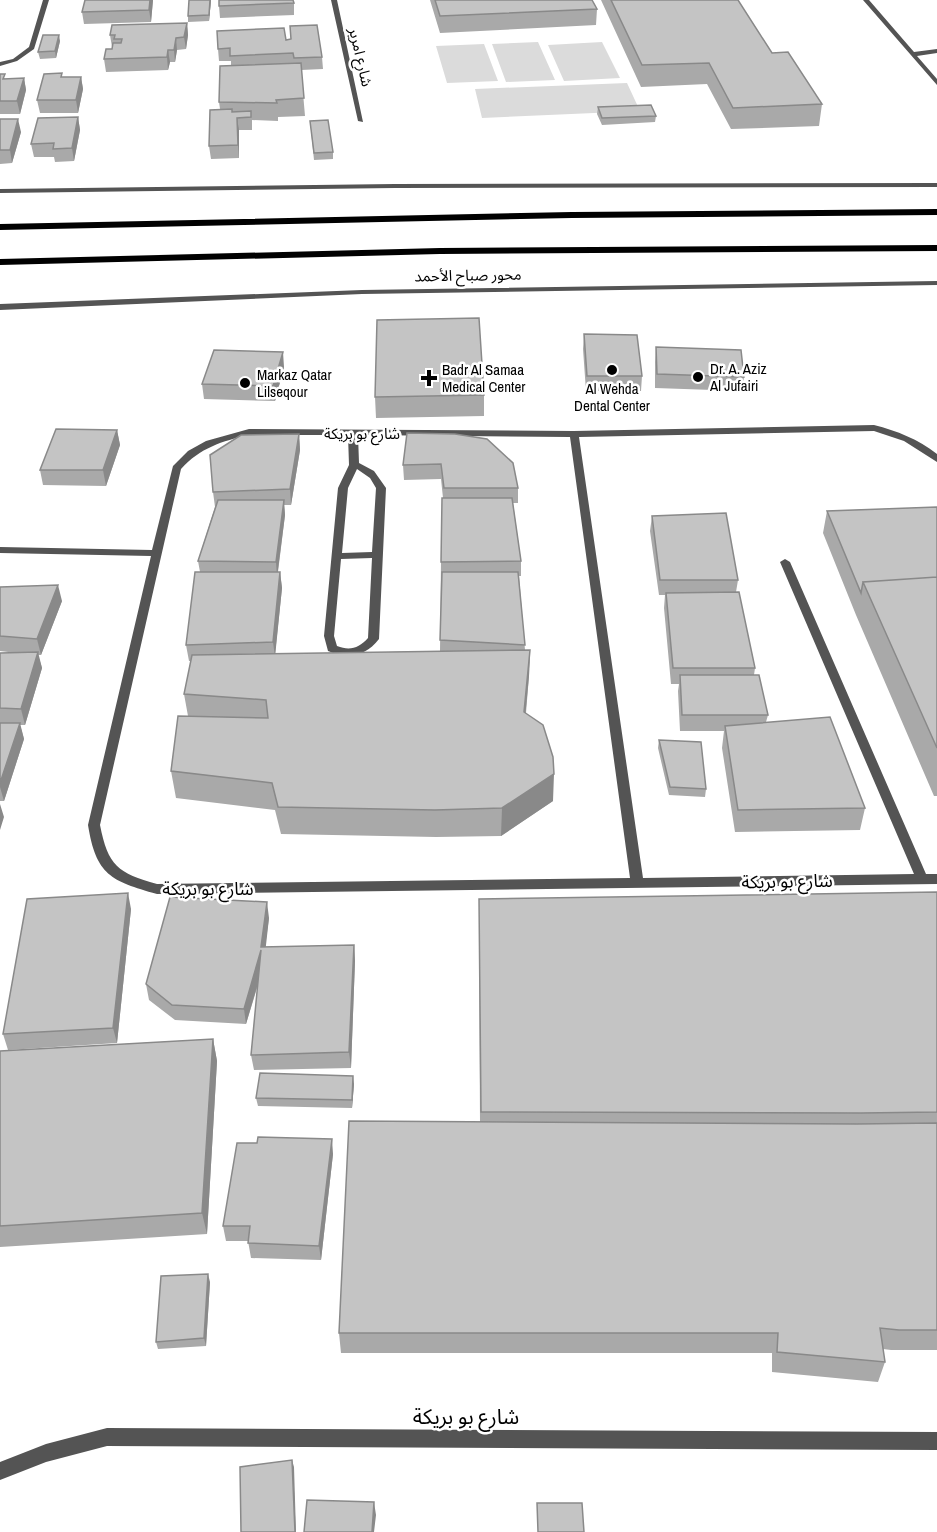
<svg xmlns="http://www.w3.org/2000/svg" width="937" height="1532" font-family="'Archivo Narrow','Noto Sans Arabic',sans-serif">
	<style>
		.green { fill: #dbdbdb }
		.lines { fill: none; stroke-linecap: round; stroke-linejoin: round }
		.minor { fill: #545454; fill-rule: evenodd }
		.tertiary { fill: #545454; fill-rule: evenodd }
		.trunk { fill: #000; fill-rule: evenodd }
		.wall { fill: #a9a9a9 }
		.shaded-wall { fill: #898989 }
		.building { fill: #c4c4c4; stroke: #898989; stroke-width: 1.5 }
		.poi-dot { fill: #000; stroke: #fff; stroke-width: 2 }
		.labels { text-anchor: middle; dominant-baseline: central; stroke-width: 5; stroke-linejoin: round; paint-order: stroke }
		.far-street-label { font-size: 15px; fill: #000; stroke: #fff }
		.far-poi-label { font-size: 15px; fill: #000; stroke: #fff; text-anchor: start }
		.street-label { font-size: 18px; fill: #000; stroke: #fff }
		.near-street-label { font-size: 21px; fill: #000; stroke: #fff }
	</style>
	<rect width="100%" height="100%" fill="#fff"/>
	<path class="green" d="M538 42 555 80 506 82 492 44Z
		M602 42 620 78 564 81 548 45Z
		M484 44 498 81 447 83 436 46Z
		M627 83 640 111 482 118 475 89Z"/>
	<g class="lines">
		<path class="minor" d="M43 0H49L34 49 17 61 0 66V62L13 59 29 47Z
			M331 0H337L363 122 358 121Z
			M863 0H869L914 52 937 49V53L917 56 937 79V85Z
			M874 425C897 431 918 439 937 454V462L904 441 874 431 579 437 643 878 914 874 780 562 785 559 790 562 926 874H937V884L157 894C111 881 96 875 88 825L151 556 0 553V547L152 550 173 466 188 451 206 441 249 429 574 431ZM249 435H348L349 465 338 488 324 636 328 651C348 659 365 657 379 639L386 488 374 471 359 463 358 435 570 437 630 878 157 884C118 873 108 866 100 825L181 469C200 448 222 441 249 435ZM357 469 370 478 376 488 372 552 342 553 348 488ZM372 558 368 638C359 648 350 651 337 646L334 636 341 559Z
			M107 1428 937 1432V1450L107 1446 46 1462 0 1480V1462L46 1444Z"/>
		<path class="tertiary" d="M937 183V187L395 188 0 193V189L395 184Z
			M937 281V285L362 294 0 310V304L362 290Z"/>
		<path class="trunk" d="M937 209V215L572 218 0 230V224L572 212Z
			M937 245V251L440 254 0 265V259L440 248Z"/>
	</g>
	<path class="wall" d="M85 0H153L151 22 84 24 82 12Z
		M211 0 209 21 188 22V16Z
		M430 0H592L597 9 596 25 440 33Z
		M601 0H738L772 53 822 104 819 126 731 129 707 84 641 87Z
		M294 3V15L220 18 219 6Z
		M187 23 188 35 186 49 177 50 175 62H170L168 70 106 72 104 59 112 49V47L110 35Z
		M290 26 322 57 323 69 301 70 305 116 278 117V121L252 120V130H239V158L211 159 209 146 220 109 219 102 231 66V61H219L218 49 291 39Z
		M60 41 56 58 40 59 38 52Z
		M62 73V77H81L83 89 78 113H40L37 100Z
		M0 74 5 79 24 78 26 90 20 114H0Z
		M598 107 656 116 655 122 602 125 597 114Z
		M78 117 80 130 74 161 55 162 54 157H34L31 144Z
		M0 119 21 132 12 163 0 164Z
		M310 121 333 152V159L314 160Z
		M584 334 642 376 641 391H586L583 349Z
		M656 347 744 377 742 391 655 388V362Z
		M284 367 275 401 204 399 202 384Z
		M484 395V416L376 418 375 397Z
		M117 430 120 445 106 486 43 485 40 470Z
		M407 433 518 488V503H513L521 561V576H519L525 650H530L529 676 526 713 553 801 501 836 436 837 281 834 275 810 176 798 171 771 188 716 184 694 191 661H189L186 645 200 572 198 561 215 507 213 492 299 434 300 450 291 505H284L285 515 278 572H280L282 588 275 654 440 651 441 562 443 498 441 479 404 480 403 465Z
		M937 507V796H934L856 615 823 533 827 511Z
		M652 516 738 580 736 592 755 668 754 675 768 715 766 722 865 808 860 830 735 832 722 748 724 731H680L678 691 679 684H671L664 608 665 595H659L650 531Z
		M0 587 62 601 41 655H38L42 668 25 725H20L24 739 4 801H0V653H16L0 651Z
		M659 740 706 789 705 797 669 795 658 748Z
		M937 892V1350H891L883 1349 885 1362 878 1382 772 1372V1353H341L339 1333 480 1122 479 932Z
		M131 909 117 1043 8 1050 3 1034Z
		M269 918 265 947 354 945 355 961 351 1068 254 1070 251 1055 258 985 246 1024 175 1020 149 1000 146 984Z
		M213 1039 217 1061 207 1234 0 1247V1051Z
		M354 1084 352 1108 258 1106 256 1098Z
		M333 1154 321 1260 251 1258 248 1241H226L223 1226Z
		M210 1282 206 1346 158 1349 156 1342Z"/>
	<path class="shaded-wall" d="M150 0H153L151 22 149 10Z
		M210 0H211L209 21V15Z
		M187 23 188 35 186 49 184 37Z
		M59 35 60 41 56 58 55 51Z
		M176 38 177 50 175 62 174 50Z
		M168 50 170 62 168 70 167 57Z
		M81 77 83 89 78 113 76 100Z
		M24 78 26 90 20 114 17 101Z
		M78 117 80 130 74 161 72 148Z
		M237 118 239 130V158L238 145Z
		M18 119 21 132 12 163 10 150Z
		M283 352 284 367 275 401 273 386Z
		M117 430 120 445 106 486 103 470Z
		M299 434 300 450 291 505 290 489Z
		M284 500 285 515 277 577 276 562Z
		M280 572 282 588 275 657 273 642Z
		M58 585 62 601 41 655 37 639Z
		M530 650 529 676 523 739 524 712Z
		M38 652 42 668 25 725 21 709Z
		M20 723 24 739 4 801 0 787V783Z
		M554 774 553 801 501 836 502 808Z
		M0 804 4 817 0 830Z
		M128 893 131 909 117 1043 113 1028Z
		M267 902 269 918 264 963 261 947Z
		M354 945 355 961 351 1068 349 1052Z
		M261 950 263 966 246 1024 244 1009Z
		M213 1039 217 1061 207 1234 202 1213Z
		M353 1076 354 1084 352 1108V1100Z
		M332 1139 333 1154 321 1260 319 1246Z
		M208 1274 210 1282 206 1346 204 1338Z
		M292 1460 294 1467 296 1532H295Z
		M374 1502 376 1515 374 1532H372Z"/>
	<path class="building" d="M85 0H150L149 10 82 12Z
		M189 0H210L209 15 188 16Z
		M219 0H293L294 3 219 6Z
		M435 0H592L597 9 440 16Z
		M611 0H738L772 53 788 52 822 104 733 108 709 63 642 65Z
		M187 23 184 37 176 38 174 50H168L167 57 104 59 106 49H112L113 43H121L122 39H114L115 35H110L112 25Z
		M317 25 322 57 294 58 293 53 230 56V48L218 49 217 31 284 28 286 40 291 39 290 26Z
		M43 35H59L55 51 38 52Z
		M301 63 304 98 276 100 277 103 219 102 220 66Z
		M62 73 61 77H81L76 100H37L44 74Z
		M0 74H5L3 79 24 78 17 101H0Z
		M651 105 656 116 602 118 598 107Z
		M232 109V112L251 111V117L237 118 238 145 209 146 210 110Z
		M78 117 72 148 53 149 54 143 31 144 38 118Z
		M0 119H18L10 150H0Z
		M328 120 333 152 314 153 310 121Z
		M479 318 484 395 375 397 377 320Z
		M584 334 637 335 642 376H587Z
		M656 347 741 350 744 377 657 374Z
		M214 350 283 352 273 386 202 384Z
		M56 429 117 430 103 470H40Z
		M407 433 455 434 487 439 513 463 518 488H444L441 464 403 465Z
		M299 434 290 489 213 492 210 455 241 435Z
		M442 498H512L521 561 441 562Z
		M218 500H284L276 562 198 561Z
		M937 507V577L863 582 861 593 827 511Z
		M726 513 738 580H660L652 516Z
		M195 572H280L273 642 186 645Z
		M442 572H518L525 645 440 640Z
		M937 577V748L863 582Z
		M58 585 37 639 0 636V587Z
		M739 592 755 668H673L666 593Z
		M530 650 524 712 543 725 553 757 554 774 502 808 435 810 278 807 272 783 171 771 178 716 268 718 266 700 184 694 192 655Z
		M38 652 21 709 0 708V653Z
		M680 675H759L768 715H682Z
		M830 717 865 808 738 810 725 726Z
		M0 723H20L0 783Z
		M659 740 701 742 706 789 670 787Z
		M937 892V1112L861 1113 481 1112 479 899Z
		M128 893 113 1028 3 1034 27 899Z
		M170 897 267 902 261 947 354 945 349 1052 251 1055 261 950 244 1009 172 1005 146 984Z
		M213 1039 202 1213 0 1226V1051Z
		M260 1073 353 1076 352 1100 256 1098Z
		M349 1121 857 1124 937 1123V1330H899L880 1328 885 1362 777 1352 778 1333H339Z
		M258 1137 332 1139 319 1246 248 1243 250 1226H223L237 1143H257Z
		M208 1274 204 1338 156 1342 161 1276Z
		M292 1460 295 1532H241L240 1467Z
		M307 1500 374 1502 372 1532H304Z
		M537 1503H582L584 1532H538Z"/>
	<g class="poi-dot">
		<circle cx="612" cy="370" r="6"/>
		<circle cx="698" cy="377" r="6"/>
		<path d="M426 369h6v6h6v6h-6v6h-6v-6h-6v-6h6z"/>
		<circle cx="245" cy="383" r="6"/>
	</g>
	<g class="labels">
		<g class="far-street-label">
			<text transform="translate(361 57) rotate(77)">شارع امرير</text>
			<text transform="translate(468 275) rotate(-1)">محور صباح الأحمد</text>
			<text x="362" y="433">شارع بو بريكة</text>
		</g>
		<g class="far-poi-label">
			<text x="710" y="368">Dr. A. Aziz<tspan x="710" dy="17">Al Jufairi</tspan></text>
			<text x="442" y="369">Badr Al Samaa<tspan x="442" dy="17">Medical Center</tspan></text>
			<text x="257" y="374">Markaz Qatar<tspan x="257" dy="17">Lilseqour</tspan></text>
			<text x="612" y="388" text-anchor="middle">Al Wehda<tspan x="612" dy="17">Dental Center</tspan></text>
		</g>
		<g class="street-label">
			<text transform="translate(787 881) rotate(-1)">شارع بو بريكة</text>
			<text x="208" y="888">شارع بو بريكة</text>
		</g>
		<g class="near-street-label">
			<text x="466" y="1416">شارع بو بريكة</text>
		</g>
	</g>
</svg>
